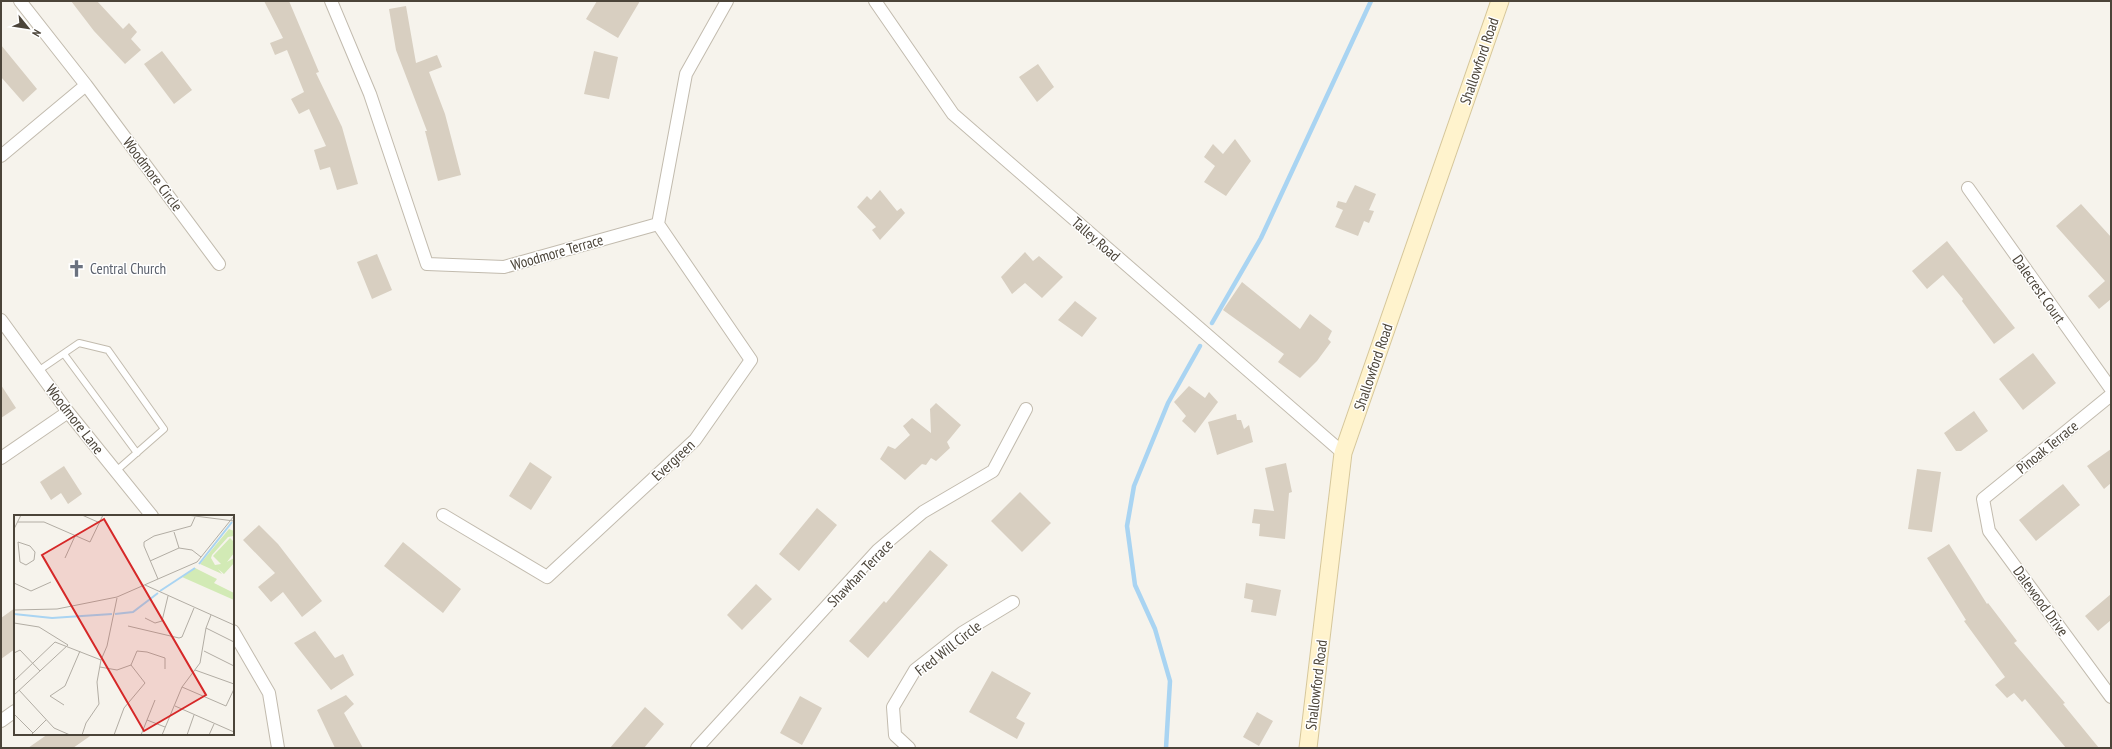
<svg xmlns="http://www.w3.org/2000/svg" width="2112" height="749" font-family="'PT Sans Narrow',sans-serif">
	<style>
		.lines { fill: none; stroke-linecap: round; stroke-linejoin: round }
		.stream { stroke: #a9d4f2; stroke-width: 4.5 }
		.building { fill: #d8cfc1 }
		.lane-casing { stroke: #c2bbae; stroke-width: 8 }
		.street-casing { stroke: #c2bbae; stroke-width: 14 }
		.secondary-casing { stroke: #d6c79b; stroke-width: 19 }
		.lane { stroke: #fff; stroke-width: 6 }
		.street { stroke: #fff; stroke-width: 12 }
		.secondary { stroke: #fff3cd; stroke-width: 17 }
		.labels { text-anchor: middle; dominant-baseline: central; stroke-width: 3; stroke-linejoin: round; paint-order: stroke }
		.street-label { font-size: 15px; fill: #4b4439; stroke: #fff }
		.worship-label { font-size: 15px; fill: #5b616d; stroke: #fff; text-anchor: start }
		.inset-river { fill: none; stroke: #a9d4f2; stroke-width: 2 }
		.inset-road { fill: none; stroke: #b2ada4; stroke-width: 1 }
		.view { fill: #d62828; fill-opacity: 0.15; stroke: #d62828; stroke-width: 2 }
		.inset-edge { fill: none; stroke: #4b4439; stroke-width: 2 }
	</style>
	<rect width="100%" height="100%" fill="#f6f3ec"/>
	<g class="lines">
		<path class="stream" d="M1212 323 1261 238 1371 1
			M1166 748 1170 681 1155 629 1135 585 1127 526 1134 486 1168 403 1200 346"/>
	</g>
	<path class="building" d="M71 1H97L123 29 129 23 137 32 131 39 141 50 125 64 94 31Z
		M264 1H289L319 72 316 73 342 127 358 184 337 190 330 167 320 170 314 150 326 146 309 109 299 114 291 99 304 92 287 50 275 55 270 43 283 38Z
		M597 1H640L618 38 586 19Z
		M406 6 416 63 437 55 442 67 429 72 445 114 461 175 438 181 425 131H427L396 50 389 9Z
		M1 45 37 89 23 102 1 77Z
		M162 51 192 90 174 104 144 64Z
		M594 51 618 57 609 99 584 94Z
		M1038 64 1054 87 1037 102 1019 77Z
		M1235 139 1251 161 1226 196 1204 182 1215 166 1204 157 1213 144 1223 154Z
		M1355 185 1376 194 1369 210 1374 211 1369 223 1364 221 1358 236 1335 227 1343 210 1336 207 1338 201 1346 203Z
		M880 190 897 211 901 208 905 213 880 240 872 230 876 227 857 207 867 196 871 200Z
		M2081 204 2111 237V299L2099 309 2088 296 2105 281 2056 226Z
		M1947 241 2015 328 1994 344 1962 301 1963 299 1943 275 1927 289 1912 271Z
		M1025 252 1033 261 1039 256 1063 277 1042 298 1025 283 1012 294 1001 277Z
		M377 254 392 290 372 299 357 262Z
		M1242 282 1300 329 1310 314 1332 331 1328 339 1331 342 1317 361 1300 378 1278 362 1284 354 1223 310Z
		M1075 301 1097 318 1082 337 1058 320Z
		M2033 353 2056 383 2023 410 1999 379Z
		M1 385 16 408 1 418Z
		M1189 386 1205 398 1209 392 1218 402 1195 433 1182 421 1186 416 1174 402Z
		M936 403 961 425 947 442 950 448 936 461 931 458 926 465 922 464 905 480 880 459 888 446 895 449 910 435 903 426 912 418 931 433 930 409Z
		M1974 411 1988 431 1961 451H1956L1944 433Z
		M1236 414 1237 420H1241L1244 429 1249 425 1253 442 1217 455 1208 422Z
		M2111 449V483L2104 489 2087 466Z
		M530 462 552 477 531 510 509 496Z
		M1286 463 1292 492 1289 493 1285 539 1259 536 1260 524 1252 523 1254 509 1274 511 1265 468Z
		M64 466 82 494 68 504 61 493 51 500 40 482Z
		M1917 469 1941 472 1932 532 1908 529Z
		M2063 484 2080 505 2036 541 2019 520Z
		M1020 492 1051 523 1022 552 991 521Z
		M817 508 837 525 799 571 779 554Z
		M259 525 278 544 322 601 302 617 283 592 271 602 258 587 275 573 243 540Z
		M403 542 461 589 443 613 384 566Z
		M1949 544 1987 604 1988 603 2017 641 2014 643 2065 703 2063 704 2099 748H2066L2025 699 2022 702 2014 693 2007 698 1995 685 2005 677 1964 621 1966 620 1927 558Z
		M930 550 948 565 868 658 849 641 884 601 886 603Z
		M1246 583 1281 590 1276 616 1251 612 1253 600 1244 598Z
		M756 584 772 599 742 630 727 615Z
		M2111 594V620L2098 631 2085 616Z
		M15 608V649L1 659V618Z
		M315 631 335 658 343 654 354 675 331 690 294 643Z
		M992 671 1031 693 1016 718 1025 723 1017 739 969 712Z
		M346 695 354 704 344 713 363 748H335L317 710Z
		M800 696 822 708 802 745 780 733Z
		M645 707 664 724 644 748H610Z
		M1257 712 1273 721 1259 746 1243 737Z
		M48 734H93L73 748H28Z"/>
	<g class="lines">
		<defs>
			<path id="lane" d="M64 354 137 453
				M38 371 79 343 108 350 164 429 116 471"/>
			<path id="street" d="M20 1 86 85 219 264
				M331 1 370 94 427 264 504 267 658 224 686 74 727 1
				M875 1 953 114 1343 453
				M1 156 86 85
				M1968 188 2111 389
				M1 320 68 412 152 516
				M2111 395 1983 499 1989 531 2111 697
				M1 458 68 412
				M443 515 547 577 695 440 751 360 658 224
				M233 631 269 693 278 748
				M1 721 15 711
				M697 748 878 550 923 512 993 471 1026 409
				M909 748 895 735 893 707 915 670 962 633 1013 602"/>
			<path id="secondary" d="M1308 748 1343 453 1500 1"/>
		</defs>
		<use href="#lane" class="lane-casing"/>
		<use href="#street" class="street-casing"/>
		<use href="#secondary" class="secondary-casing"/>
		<use href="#lane" class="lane"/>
		<use href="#street" class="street"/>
		<use href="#secondary" class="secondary"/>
	</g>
	<defs>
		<symbol id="church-bare" viewBox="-9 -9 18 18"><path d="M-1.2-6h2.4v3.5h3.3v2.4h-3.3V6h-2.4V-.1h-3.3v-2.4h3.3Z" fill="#6b7280" stroke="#fff" stroke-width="2.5" paint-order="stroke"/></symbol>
	</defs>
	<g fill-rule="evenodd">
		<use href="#church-bare" x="64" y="256" width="25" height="25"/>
	</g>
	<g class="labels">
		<g class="street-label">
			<text transform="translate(1479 61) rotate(-71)">Shallowford Road</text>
			<text transform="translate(153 174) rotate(53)">Woodmore Circle</text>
			<text transform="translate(1096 239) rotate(41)">Talley Road</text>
			<text transform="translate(557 252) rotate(-16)">Woodmore Terrace</text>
			<text transform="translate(2039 289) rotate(55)">Dalecrest Court</text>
			<text transform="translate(1373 367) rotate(-71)">Shallowford Road</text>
			<text transform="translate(75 419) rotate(52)">Woodmore Lane</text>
			<text transform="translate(2047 447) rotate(-39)">Pinoak Terrace</text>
			<text transform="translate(673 460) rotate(-43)">Evergreen</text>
			<text transform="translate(860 573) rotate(-46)">Shawhan Terrace</text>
			<text transform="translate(2041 601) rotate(54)">Dalewood Drive</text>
			<text transform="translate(948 648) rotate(-38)">Fred Will Circle</text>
			<text transform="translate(1316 685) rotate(-83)">Shallowford Road</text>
		</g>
		<g class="worship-label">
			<text x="90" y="268">Central Church</text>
		</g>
	</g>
	<g transform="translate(14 515)">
		<rect width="220" height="220" fill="#f6f3ec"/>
		<path d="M215 14 220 16V21L214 22 198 40 197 43 201 50 207 49 199 41 216 23 220 27V38L213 47 220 43V48L210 59 204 54 208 59 186 49ZM181 53 203 64 200 68 220 78V85L168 62Z" fill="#d2eab5"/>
		<path class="inset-river" d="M185 49 218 7M146 76 181 53M0 99 38 103 98 99M101 99 119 97 144 78"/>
		<path class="inset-road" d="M68 0 86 8M173 0 220 6M4 7H30L76 27 89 0M0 14 7 0M160 17 165 33M4 27 16 31 21 37 20 45 12 50 6 47ZM51 43 61 21M136 46 165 33 178 35 187 42M144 64 130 31V27L140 21 177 11 181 2M0 68 17 76 37 67M131 70 220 110M0 95 43 94 103 82 144 64 183 47 220 1M131 103 141 108 148 106 154 81M0 108 25 112 54 130 0 180M114 111 165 123 168 122 180 93M192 113 220 127M190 136 220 151M0 138 6 135 26 156M117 150 123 136 133 137 151 143V154M86 152 103 155 117 150 131 168 110 193 100 220M181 155 220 169M0 166 41 127 87 145M168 172 212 191 220 174M5 175 40 213 56 220M50 190 36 181 51 171 66 136M161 191 220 217M0 199 19 218M133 205 151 212M17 220 32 205M68 220 72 208 85 189 83 167 87 145 93 131 103 83M127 220 141 185M148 220 168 172 186 148 192 113 197 100M173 220 180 200M195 220 200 209"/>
		<path class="view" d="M90 4 192 180 130 216 28 40Z"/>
		<rect width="220" height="220" class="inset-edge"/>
	</g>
	<rect width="2112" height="749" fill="none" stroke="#4b4439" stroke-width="4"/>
	<g transform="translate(28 28) rotate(120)" stroke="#ffffff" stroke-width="3" paint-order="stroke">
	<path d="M0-3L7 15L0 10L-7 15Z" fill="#4b4439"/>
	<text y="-6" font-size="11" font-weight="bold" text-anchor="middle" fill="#4b4439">N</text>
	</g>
</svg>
